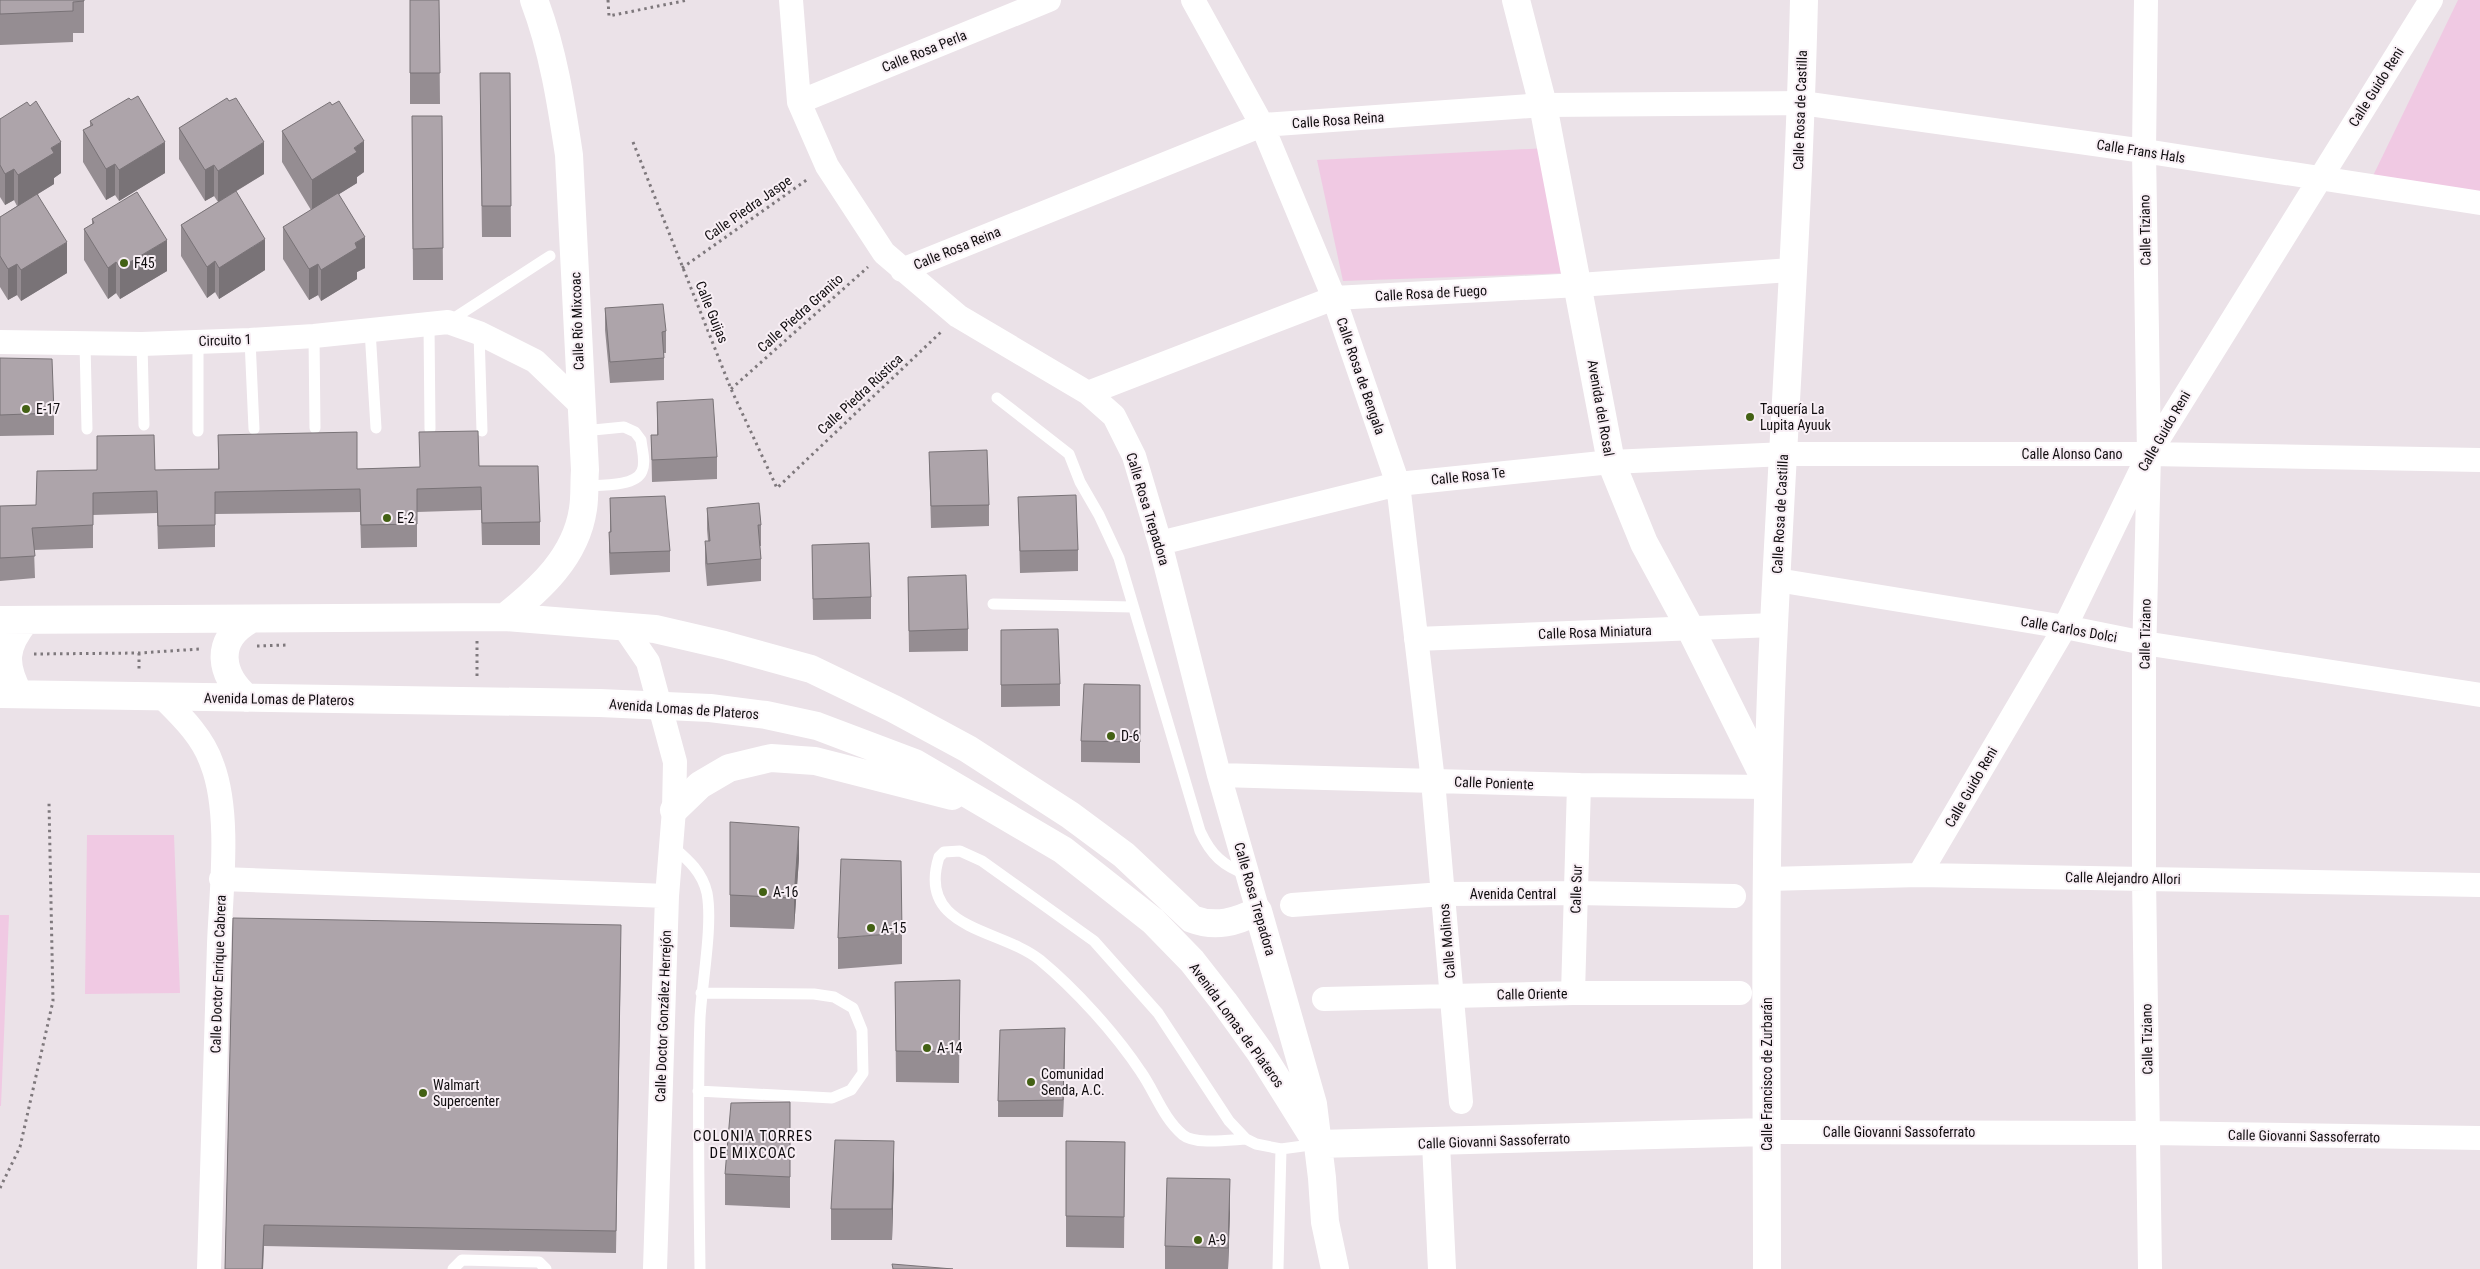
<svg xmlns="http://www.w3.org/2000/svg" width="2480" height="1269" font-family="'Roboto Condensed',sans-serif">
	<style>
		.green { fill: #f0c9e3 }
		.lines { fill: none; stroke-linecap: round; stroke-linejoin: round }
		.path { stroke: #7e787c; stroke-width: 3; stroke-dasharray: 2.5 4; stroke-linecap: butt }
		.lane { stroke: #fff; stroke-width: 11 }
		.street { stroke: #fff; stroke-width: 24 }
		.secondary { stroke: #fff; stroke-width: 28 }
		.wall { fill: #958d92 }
		.shaded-wall { fill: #797377 }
		.building { fill: #ada4aa; stroke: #797377 }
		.poi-dot { fill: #436114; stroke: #f8eff5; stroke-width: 2 }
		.labels { text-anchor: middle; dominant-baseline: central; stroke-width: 4; stroke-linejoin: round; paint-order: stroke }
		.street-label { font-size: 14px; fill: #100d0f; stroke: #f8eff5 }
		.poi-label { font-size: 14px; fill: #100d0f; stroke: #f8eff5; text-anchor: start }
		.neighbourhood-label { font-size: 15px; letter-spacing: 1px; fill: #100d0f; stroke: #f8eff5 }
	</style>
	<rect width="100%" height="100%" fill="#ebe2e8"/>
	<path class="green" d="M2458 0H2480V194L2370 182Z
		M1547 148 1570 273 1343 281 1317 160Z
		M87 835H174L180 993 85 994Z
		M0 915H9L1 1106H0Z"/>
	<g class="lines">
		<path class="path" d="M608 0 609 16 688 0
			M633 142 731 389 777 488 941 332
			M682 268 808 179
			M731 389 868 267
			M477 641V676
			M257 646 288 645
			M139 653V672
			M34 654 139 653 200 649
			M0 1188 20 1147 53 1001 49 803"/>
		<path class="lane" d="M448 322 550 256
			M429 324 430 429
			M370 330 376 428
			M479 333 482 431
			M314 336 315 428
			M250 340 254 429
			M198 341V431
			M85 344 87 429
			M142 344 144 425
			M997 398 1069 454 1080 482 1099 515 1119 558 1200 831C1211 855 1223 866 1248 875
			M583 431 624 427 635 432 641 440C642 450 646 462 642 471 636 487 599 485 584 486
			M993 604 1132 607
			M671 845C687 859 702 871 707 893 713 925 702 982 700 1018 697 1102 699 1185 700 1269
			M698 1091 832 1098 851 1090 863 1073 862 1030 853 1008 834 997 814 994 701 993
			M1246 1139C1229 1140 1195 1145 1183 1135 1163 1118 1155 1092 1141 1072 1115 1033 1076 990 1040 960 1000 928 916 930 939 857L944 852 960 851 982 861 1094 941 1158 1013 1229 1121 1246 1139 1256 1144 1281 1149 1318 1144
			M453 1269 462 1260 539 1262 546 1269
			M1278 1269 1281 1149"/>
		<path class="street" d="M791 0 799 102 827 166 884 253 958 316 1088 393 1114 416 1134 456 1160 543 1219 775 1258 911
			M1193 0 1262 125 1334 298 1398 484 1433 781 1461 1102
			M2146 0 2144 151 2149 454 2144 659V879L2150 1269
			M799 102 1049 0
			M902 270 1262 125 1543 105 1802 103 2144 151 2480 203
			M0 342 142 344 250 340 314 336 448 322 479 333 535 361 580 404
			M1088 393 1334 298 1579 285 1792 270
			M1160 543 1398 484 1611 462 1783 454H2149L2480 460
			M1777 580 2065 627 2144 643 2480 695
			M624 627 648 662 675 762 674 810 667 896 655 1269
			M1416 639 1774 625
			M163 698C182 717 203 737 212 764 231 813 221 891 219 944 216 1052 212 1161 209 1269
			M1219 775 1579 785 1769 787
			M1919 875 2065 627 2149 454 2431 0
			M221 879 667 896
			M1767 879 1919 875 2480 885
			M1292 905 1443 894 1576 893 1734 896
			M1573 993 1579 785
			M1324 999 1573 993H1740
			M1767 1132 2149 1133 2480 1138"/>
		<path class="secondary" d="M1516 0 1543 105 1611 462 1644 543 1690 628 1768 785
			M505 617C540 589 576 557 583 509 585 497 584 483 585 470L569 155C561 102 553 50 534 0
			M0 620 505 617 655 629 724 645 811 669 894 709 968 749 1070 815 1124 855 1192 919C1216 928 1236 922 1258 911L1313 1104 1322 1178 1325 1222 1335 1269
			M0 694 600 703 710 708 766 715 817 726 915 763 1063 850 1153 921 1192 961 1224 1002 1260 1052 1312 1135
			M19 694C3 664 4 647 25 621
			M247 698C220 675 214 641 248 621
			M674 810 700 785 729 768 771 758 815 761 952 796
			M1436 1143 1442 1269
			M1318 1144 1767 1132
			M1767 1269C1767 1054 1763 839 1774 625 1784 416 1799 208 1804 0"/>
	</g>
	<path class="wall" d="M0 0H84V33H73V42L0 45Z
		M410 0H439L440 104H410Z
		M510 73 511 237H482L480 104Z
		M229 101 264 174 222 200 265 270 219 299 215 292 207 298 181 256V225L218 202 214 196 205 201 179 159V128Z
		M412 116H442L443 280H413Z
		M0 119 61 173 54 178V184L38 194 67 273 21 301 17 295 8 300 0 287V217L17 206 14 200 5 205 0 197Z
		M90 121 165 173 119 201 115 195 106 200 83 162V130L90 126Z
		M282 131 364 172 357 177V183L339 194 365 268 357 272V279L321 301 318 295 309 300 283 259V227L311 210 282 162Z
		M92 219 167 271 120 299 116 293 108 299 84 260V229L92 224Z
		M605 308 666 331V353H664V380L610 383 605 330Z
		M0 358 54 413V435L0 436Z
		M657 402 717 457V479L652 482 651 435H657Z
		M218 435 357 469 479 466 540 522V545H482L481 510 417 512V547L361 548 360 512 215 514V547L158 549 157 513 93 515V548L34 550 35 578 0 581V506L36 505 155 470 218 469Z
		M929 452 989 505V526L931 528Z
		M1018 497 1078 550V571L1020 573Z
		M610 498 670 551V572L610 575 609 553V532H610Z
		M707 508 761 525V546H760L761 559V581L707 586 705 563V541H708L707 529Z
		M812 545 871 597V619L813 620Z
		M908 577 968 629V651L909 652Z
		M1001 630 1060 684V706L1001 707Z
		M1140 685V763L1081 762V741Z
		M730 822 799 858 794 929 730 927Z
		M233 918 621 947 616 1253 264 1246 263 1269H225Z
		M902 933V964L838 969V938Z
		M960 980 959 1083 896 1082 895 982Z
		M1065 1044 1063 1117H998V1101Z
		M790 1102V1208L725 1205V1174Z
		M1066 1141 1125 1142 1124 1248 1066 1247Z
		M894 1172 892 1240H831V1209Z
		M1230 1211 1228 1269H1165V1246Z"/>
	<path class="shaded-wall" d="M364 141V172L357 177V183L312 211V180L354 148Z
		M61 142V173L54 178V184L18 206V175L51 148Z
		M165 142V173L119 201V170Z
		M264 142V174L218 202V171Z
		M115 164V195L106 200V169Z
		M214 165V196L205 201V170Z
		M14 169V200L5 205V174Z
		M365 237V268L357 272V279L321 301V270L355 243Z
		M265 239V270L219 299V268Z
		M167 240V271L120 299V268Z
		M67 242V273L21 301V270Z
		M215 261V292L207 298V267Z
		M116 262V293L108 299V268Z
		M17 264V295L8 300V269Z
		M318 264V295L309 300V269Z
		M799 827V858L794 929V898Z
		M1065 1028V1044L1063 1117V1100Z
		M894 1141V1172L892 1240V1209Z
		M1230 1179V1211L1228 1269V1248Z
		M264 1225 263 1269H262Z"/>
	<path class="building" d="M0 0H84V1L73 2V11L0 14Z
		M410 0H439L440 73H410Z
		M480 73H510L511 206H482Z
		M138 96 165 142 119 170 115 164 106 169 83 130 93 125 90 121 129 98 131 100Z
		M227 98 229 101 236 98 264 142 218 171 214 165 205 170 179 128Z
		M36 101 61 142 51 148 54 153 18 175 14 169 5 174 0 165V119L27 102 30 106Z
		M339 101 364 141 354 148 357 152 312 180 282 131 330 102 332 105Z
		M412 116H442L443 248 413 249Z
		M236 191 265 239 219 268 215 261 207 267 181 225Z
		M137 192 167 240 120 268 116 262 108 268 84 229 94 223 92 219Z
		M338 193 365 237 355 243 357 248 321 270 318 264 309 269 283 227Z
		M37 194 67 242 21 270 17 264 8 269 0 256V217Z
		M663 304 666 331 662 332 664 358 610 362 605 308Z
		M0 358 52 359 54 413 0 415Z
		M713 399 717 457 652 460 651 435H658L657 402Z
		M478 431 479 466H538L540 522 482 523 481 487 417 489V524L361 525 360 489 215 492V525L158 526 157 491 93 493V525L32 528 35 556 0 558V506L36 505 37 471 97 470V436L154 435 155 470 219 469 218 435 357 432V469L420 467 419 432Z
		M987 450 989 505 931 506 929 452Z
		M1076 495 1078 550 1020 551 1018 497Z
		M665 496 670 551 610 553 609 532H611L610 498Z
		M759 503 761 525H758L761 559 707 564 705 541H710L707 508Z
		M869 543 871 597 813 599 812 545Z
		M966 575 968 629 909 631 908 577Z
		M1058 629 1060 684 1001 685V630Z
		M1084 684 1140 685V742L1081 741Z
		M730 822 799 827 794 898 730 895Z
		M841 859 901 861 902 933 838 938Z
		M233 918 621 925 616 1231 264 1225 262 1269H225Z
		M960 980 959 1052 896 1051 895 982Z
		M1065 1028 1063 1100 998 1101 1000 1030Z
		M790 1102V1177L725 1174 731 1103Z
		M835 1140 894 1141 892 1209H831Z
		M1066 1141 1125 1142 1124 1217 1066 1216Z
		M1167 1178 1230 1179 1228 1248 1165 1246Z
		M892 1264 953 1269H893Z"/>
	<g class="poi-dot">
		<circle cx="124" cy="263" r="5"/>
		<circle cx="26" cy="409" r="5"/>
		<circle cx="1750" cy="417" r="5"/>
		<circle cx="387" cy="518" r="5"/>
		<circle cx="1111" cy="736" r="5"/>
		<circle cx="763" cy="892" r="5"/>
		<circle cx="871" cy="928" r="5"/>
		<circle cx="927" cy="1048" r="5"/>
		<circle cx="1031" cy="1082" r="5"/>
		<circle cx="423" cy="1093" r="5"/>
		<circle cx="1198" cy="1240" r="5"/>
	</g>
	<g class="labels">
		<g class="street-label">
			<text transform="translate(924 51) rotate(-22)">Calle Rosa Perla</text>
			<text transform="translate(2376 87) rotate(-58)">Calle Guido Reni</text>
			<text transform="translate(1800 110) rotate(-88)">Calle Rosa de Castilla</text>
			<text transform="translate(1338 120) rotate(-4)">Calle Rosa Reina</text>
			<text transform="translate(2141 151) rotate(9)">Calle Frans Hals</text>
			<text transform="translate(748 208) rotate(-35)">Calle Piedra Jaspe</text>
			<text transform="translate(2145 230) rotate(-91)">Calle Tiziano</text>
			<text transform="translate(957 248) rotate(-22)">Calle Rosa Reina</text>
			<text transform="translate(1431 293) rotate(-3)">Calle Rosa de Fuego</text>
			<text transform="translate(712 312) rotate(68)">Calle Guijas</text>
			<text transform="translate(800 313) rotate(-42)">Calle Piedra Granito</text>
			<text transform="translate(577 321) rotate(-92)">Calle Río Mixcoac</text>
			<text transform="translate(225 340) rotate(-2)">Circuito 1</text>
			<text transform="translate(1361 376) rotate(71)">Calle Rosa de Bengala</text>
			<text transform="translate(860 394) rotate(-43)">Calle Piedra Rústica</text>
			<text transform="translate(1601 408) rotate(80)">Avenida del Rosal</text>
			<text transform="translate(2164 431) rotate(-60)">Calle Guido Reni</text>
			<text x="2072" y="454">Calle Alonso Cano</text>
			<text transform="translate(1468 476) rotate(-6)">Calle Rosa Te</text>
			<text transform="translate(1148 509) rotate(73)">Calle Rosa Trepadora</text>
			<text transform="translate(1780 514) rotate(-87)">Calle Rosa de Castilla</text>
			<text transform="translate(2069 629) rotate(10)">Calle Carlos Dolci</text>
			<text transform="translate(1595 632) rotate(-2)">Calle Rosa Miniatura</text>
			<text transform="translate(2145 634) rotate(-89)">Calle Tiziano</text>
			<text transform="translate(279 699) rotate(1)">Avenida Lomas de Plateros</text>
			<text transform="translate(684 709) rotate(4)">Avenida Lomas de Plateros</text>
			<text transform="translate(1494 783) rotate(2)">Calle Poniente</text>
			<text transform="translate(1971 787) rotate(-60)">Calle Guido Reni</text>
			<text transform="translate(2123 878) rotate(1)">Calle Alejandro Allori</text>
			<text transform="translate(1576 889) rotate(-88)">Calle Sur</text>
			<text x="1513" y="894">Avenida Central</text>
			<text transform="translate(1255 899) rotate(74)">Calle Rosa Trepadora</text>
			<text transform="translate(1447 941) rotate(-95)">Calle Molinos</text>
			<text transform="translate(218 974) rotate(-88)">Calle Doctor Enrique Cabrera</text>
			<text transform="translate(1532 994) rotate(-1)">Calle Oriente</text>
			<text transform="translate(663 1016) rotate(-88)">Calle Doctor González Herrejón</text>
			<text transform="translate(1237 1025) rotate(54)">Avenida Lomas de Plateros</text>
			<text transform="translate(2147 1039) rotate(-91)">Calle Tiziano</text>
			<text transform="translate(1767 1074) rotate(-90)">Calle Francisco de Zurbarán</text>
			<text x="1899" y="1132">Calle Giovanni Sassoferrato</text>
			<text transform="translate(2304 1136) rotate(1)">Calle Giovanni Sassoferrato</text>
			<text transform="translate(1494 1141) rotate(-2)">Calle Giovanni Sassoferrato</text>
		</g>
		<g class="poi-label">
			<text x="134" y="263">F45</text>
			<text x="36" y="409">E-17</text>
			<text x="1760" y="409">Taquería La<tspan x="1760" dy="16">Lupita Ayuuk</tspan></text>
			<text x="397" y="518">E-2</text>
			<text x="1121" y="736">D-6</text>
			<text x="773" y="892">A-16</text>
			<text x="881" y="928">A-15</text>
			<text x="937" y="1048">A-14</text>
			<text x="1041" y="1074">Comunidad<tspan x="1041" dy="16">Senda, A.C.</tspan></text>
			<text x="433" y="1085">Walmart<tspan x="433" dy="16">Supercenter</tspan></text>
			<text x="1208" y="1240">A-9</text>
		</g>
		<g class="neighbourhood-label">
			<text x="753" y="1136">COLONIA TORRES<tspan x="753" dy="17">DE MIXCOAC</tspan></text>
		</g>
	</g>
</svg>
